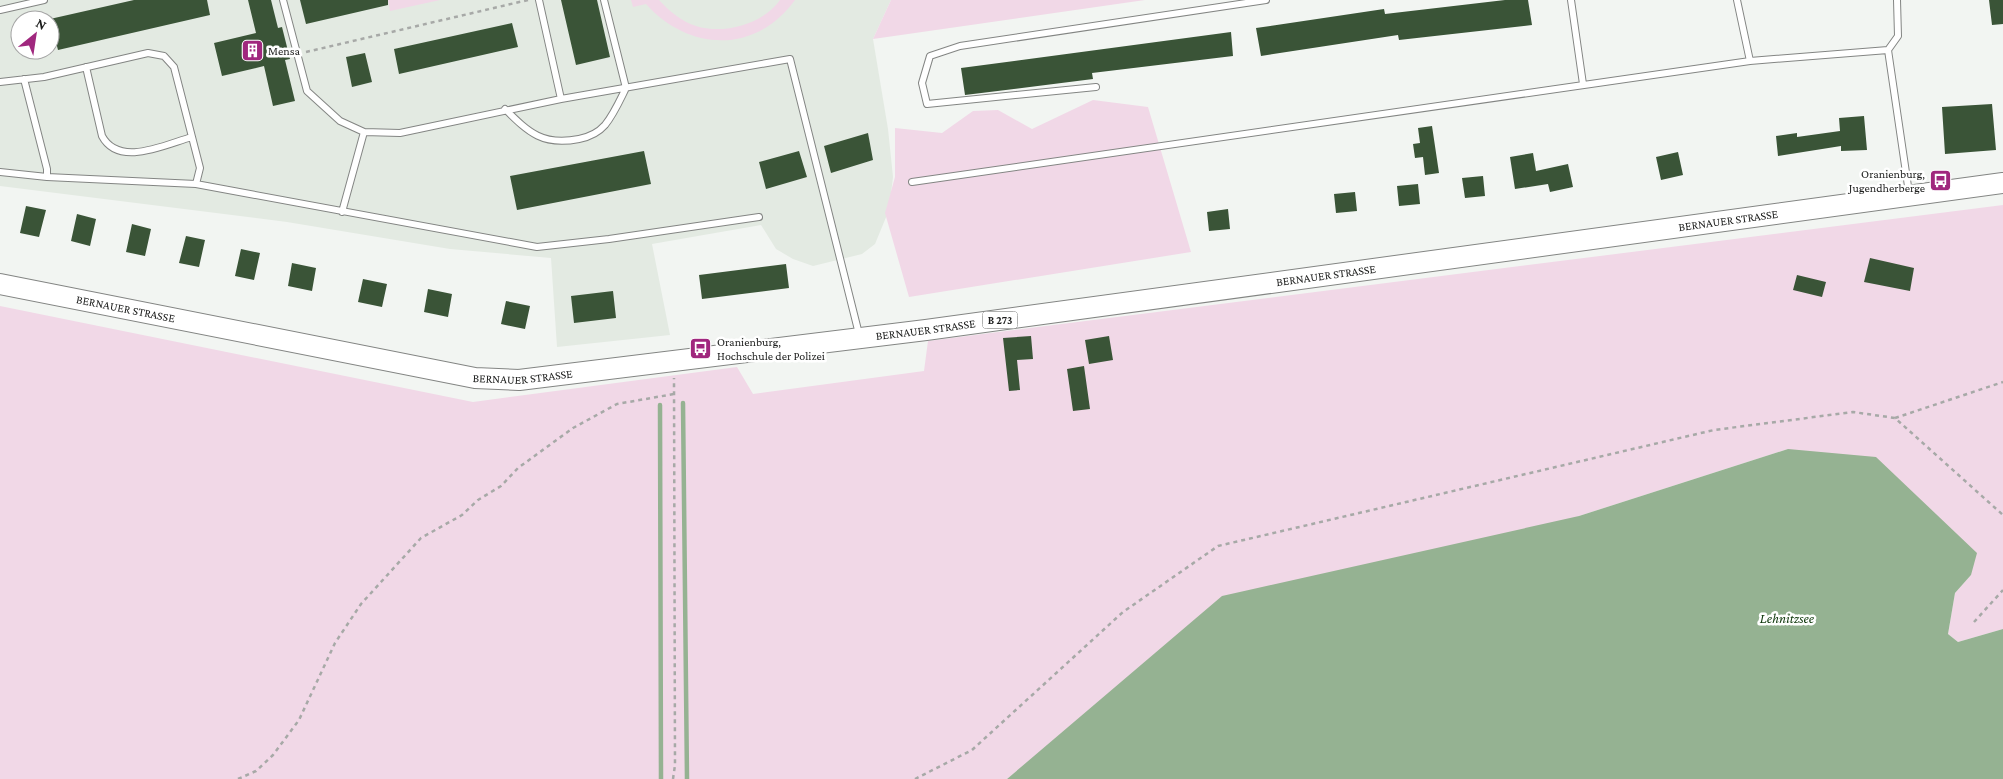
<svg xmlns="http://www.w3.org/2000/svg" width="2003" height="779" font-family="'Crimson Pro',serif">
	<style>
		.built { fill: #e3eae2; fill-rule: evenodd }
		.green { fill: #f1d8e7 }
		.water { fill: #95b292 }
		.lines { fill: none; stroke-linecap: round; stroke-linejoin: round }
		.stream { stroke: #95b292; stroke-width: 4.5 }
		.building { fill: #3a5437 }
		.service-casing { stroke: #838583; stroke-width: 8 }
		.primary-casing { stroke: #838583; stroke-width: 22 }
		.path { stroke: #a7a9a7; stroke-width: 2.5; stroke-dasharray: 4 4; stroke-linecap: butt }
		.service { stroke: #fff; stroke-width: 6 }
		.primary { stroke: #fff; stroke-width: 20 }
		.labels { text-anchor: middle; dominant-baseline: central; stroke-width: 5; stroke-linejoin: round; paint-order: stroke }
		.shield { fill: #fff; stroke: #616261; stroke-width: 1 }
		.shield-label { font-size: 11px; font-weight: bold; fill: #1d1e1d }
		.poi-label { font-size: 12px; fill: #1d1e1d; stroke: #fff; text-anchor: start }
		.street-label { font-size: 12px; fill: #1d1e1d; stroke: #fff }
		.water-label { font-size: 14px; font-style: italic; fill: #0e380b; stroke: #fff }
	</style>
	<rect width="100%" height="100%" fill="#f2f5f2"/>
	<path class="built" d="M0 0H891L873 39 888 129 893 177 889 210 875 244 862 254 813 266 793 259 776 249 761 225 652 244 670 335 557 347 551 258 450 249 287 222 0 186ZM20 20H50V50H20Z"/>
	<path class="green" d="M388 0H440L390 11Z
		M631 0H659C669 11 681 21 696 26 724 35 763 24 780 0H795C756 54 689 52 646 4L633 7Z
		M891 0H1145L873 39Z
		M1093 100 1148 107 1191 252 909 297 885 213 895 177V128L942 133 973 111 998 110 1032 129Z
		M2003 205V629L1958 642 1948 634 1955 593 1971 575 1788 449 1579 516 1026 764 1007 779H0V306L473 402 737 367 753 394 924 371 928 341Z"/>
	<path class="water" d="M1788 449 1876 457 1977 553 1971 575 1955 593 1948 634 1958 642 2003 629V779H1007L1222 596 1579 516Z"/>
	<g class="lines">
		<path class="stream" d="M683 403 687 779
			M660 405 661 779"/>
	</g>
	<path class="building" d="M134 0H207L210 15 58 50 50 19Z
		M248 0H271L278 28 282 27 290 59 285 60 295 101 273 106 264 66 222 76 214 43 256 33Z
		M300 0H388V5L306 24Z
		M561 0H597L610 57 576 65Z
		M1505 0H1528L1532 25 1399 40 1398 35 1261 56 1256 28 1384 9 1385 14Z
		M1989 0H2003V24L1992 25Z
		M512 23 518 47 399 74 394 49Z
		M1231 32 1233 56 1092 73 1093 79 965 95 961 68Z
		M365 53 372 82 352 87 346 57Z
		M1992 104 1996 150 1945 154 1942 107Z
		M1864 116 1867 150 1841 151V146L1778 156 1776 136 1797 133V137L1840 131 1839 118Z
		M1432 126 1439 173 1425 175 1423 157 1415 158 1413 144 1420 143 1418 128Z
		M868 133 873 160 831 173 824 146Z
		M644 151 651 184 517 210 510 176Z
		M799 151 807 177 766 189 759 162Z
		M1678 152 1683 175 1661 180 1656 157Z
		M1533 153 1536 171 1568 164 1573 187 1550 192 1548 184 1515 189 1510 157Z
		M1483 176 1485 196 1465 198 1462 178Z
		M1418 184 1420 204 1399 206 1397 186Z
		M1355 192 1357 211 1336 213 1334 194Z
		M26 206 46 210 39 237 20 233Z
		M1228 209 1230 229 1209 231 1207 212Z
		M77 214 96 219 90 246 71 241Z
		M132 224 151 229 145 256 126 252Z
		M186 236 205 240 199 267 179 263Z
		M241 249 260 253 254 280 235 276Z
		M1870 258 1914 268 1910 291 1864 282Z
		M292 263 316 268 312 291 288 286Z
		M786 264 789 288 702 299 699 275Z
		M1797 275 1826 282 1822 297 1793 290Z
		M363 279 387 284 382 307 358 302Z
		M428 289 452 294 448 317 424 312Z
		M613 291 616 318 574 323 571 296Z
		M506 301 530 306 525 329 501 324Z
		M1031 336 1033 359 1017 360 1020 390 1009 391 1003 338Z
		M1109 336 1113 360 1089 364 1085 340Z
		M1084 366 1090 409 1073 411 1067 369Z"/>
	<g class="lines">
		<defs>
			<path id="service" d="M283 0 307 91 340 121 364 132 400 133 561 99 790 59 859 334
				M539 0 561 99
				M1571 0 1583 84
				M1737 0 1750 61
				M1897 0 1898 36 1888 50 1909 193
				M0 10 44 0
				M86 67 102 136C119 168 166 144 192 137
				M24 79 47 169V177
				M0 82 44 77 148 53 164 56 174 67 200 168 196 184
				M1096 87 927 104 922 83 930 56 960 46 1266 0
				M505 109C529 133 543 146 579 139 589 137 598 133 605 125 614 114 620 100 626 88L604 0
				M0 172 47 177 196 184 537 247 609 239 759 217
				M912 182 1750 61 1888 50
				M342 212 364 132"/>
			<g id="primary">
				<path id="s1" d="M0 284 475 378 519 380 926 330 2003 183"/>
			</g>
		</defs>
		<use href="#service" class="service-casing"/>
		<use href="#primary" class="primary-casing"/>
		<path class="path" d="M306 52 528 0
			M1895 418 2003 382
			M1974 622 2003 590
			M238 779 256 771 273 755 299 720 335 643 361 604 421 538 462 515 478 500 501 486 518 468 573 428 617 404 674 394
			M673 779 675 765 674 378
			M915 779 972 750 1123 612 1218 546 1714 430 1853 412 1895 418 2003 515"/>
		<use href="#service" class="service"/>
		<use href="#primary" class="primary"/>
	</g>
	<defs>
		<symbol id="building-square" viewBox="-11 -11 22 22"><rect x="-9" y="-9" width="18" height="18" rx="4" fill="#a0277e" stroke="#fff"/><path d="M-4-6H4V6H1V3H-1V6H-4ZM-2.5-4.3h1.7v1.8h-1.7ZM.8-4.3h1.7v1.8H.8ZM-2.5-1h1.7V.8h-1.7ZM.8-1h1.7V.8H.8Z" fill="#fff"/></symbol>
		<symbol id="bus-square" viewBox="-11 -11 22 22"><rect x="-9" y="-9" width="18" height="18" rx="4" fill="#a0277e" stroke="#fff"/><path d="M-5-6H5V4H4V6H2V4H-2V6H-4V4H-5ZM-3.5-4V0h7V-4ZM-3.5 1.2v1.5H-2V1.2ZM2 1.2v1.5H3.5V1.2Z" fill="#fff"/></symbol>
	</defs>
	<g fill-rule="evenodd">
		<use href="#building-square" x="240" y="38" width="25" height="25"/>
		<use href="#bus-square" x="1928" y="168" width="25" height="25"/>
		<use href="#bus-square" x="688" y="336" width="25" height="25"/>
	</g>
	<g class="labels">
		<rect class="shield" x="982.5" y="311.5" width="35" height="17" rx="4"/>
		<g class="shield-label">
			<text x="1000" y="320">B 273</text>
		</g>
		<g class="poi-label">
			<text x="268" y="51">Mensa</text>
			<text x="1925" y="174" text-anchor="end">Oranienburg,<tspan x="1925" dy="14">Jugendherberge</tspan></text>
			<text x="717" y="342">Oranienburg,<tspan x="717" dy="14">Hochschule der Polizei</tspan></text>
		</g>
		<g class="street-label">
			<text stroke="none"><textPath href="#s1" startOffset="1748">BERNAUER STRASSE</textPath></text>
			<text stroke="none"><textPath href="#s1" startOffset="1342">BERNAUER STRASSE</textPath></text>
			<text stroke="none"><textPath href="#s1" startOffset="128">BERNAUER STRASSE</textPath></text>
			<text stroke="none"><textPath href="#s1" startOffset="938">BERNAUER STRASSE</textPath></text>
			<text stroke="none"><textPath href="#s1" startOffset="532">BERNAUER STRASSE</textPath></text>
		</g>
		<g class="water-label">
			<text x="1787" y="618">Lehnitzsee</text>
		</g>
	</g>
	<g transform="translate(35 35) rotate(30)"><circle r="24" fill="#ffffff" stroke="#a5a5a5"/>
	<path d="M0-4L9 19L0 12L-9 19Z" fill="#a0277e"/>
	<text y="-8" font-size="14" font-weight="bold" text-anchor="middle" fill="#1d1e1d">N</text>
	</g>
</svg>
